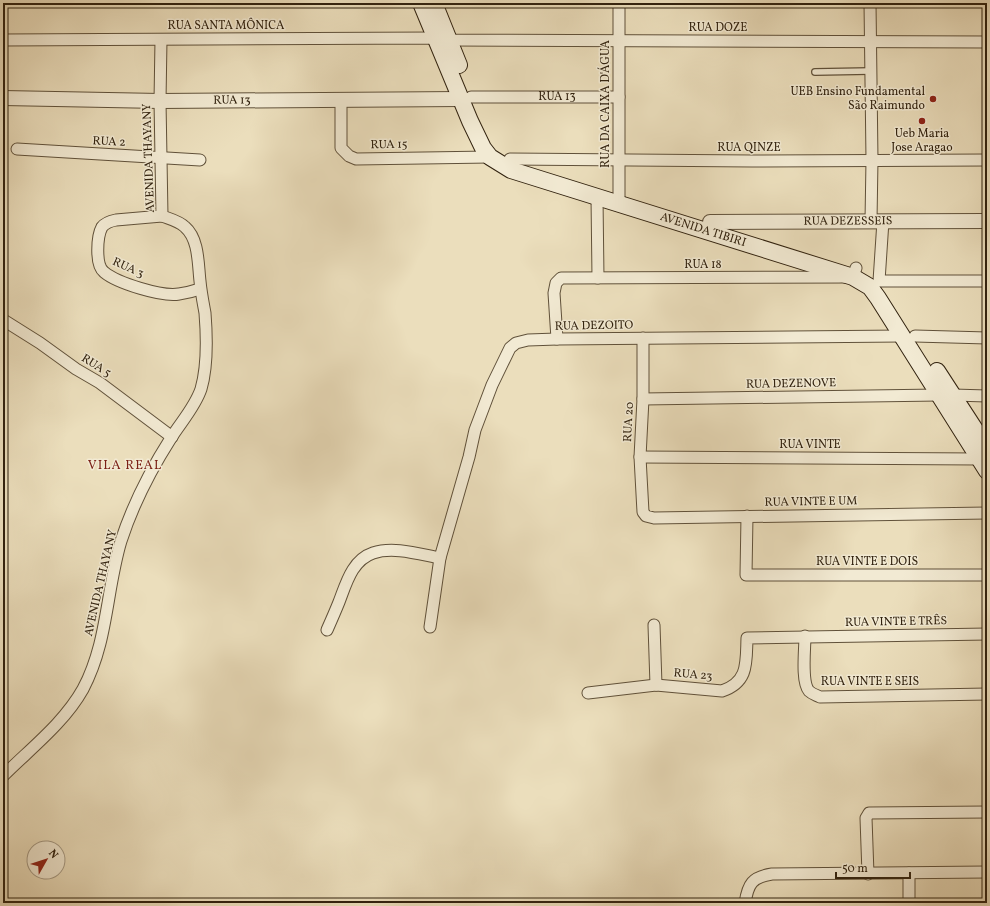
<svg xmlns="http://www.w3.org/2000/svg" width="990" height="906" font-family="Vollkorn,serif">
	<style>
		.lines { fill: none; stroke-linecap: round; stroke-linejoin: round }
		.service-casing { stroke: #60513a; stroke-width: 8 }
		.minor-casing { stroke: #60513a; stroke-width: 13 }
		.tertiary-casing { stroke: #60513a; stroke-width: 16 }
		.secondary-casing { stroke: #31220f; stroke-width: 18 }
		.service { stroke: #f2ead3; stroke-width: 5.5 }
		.minor { stroke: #f2ead3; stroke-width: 11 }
		.tertiary { stroke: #f2ead3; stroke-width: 14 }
		.secondary { stroke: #f2ead3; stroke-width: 16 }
		.poi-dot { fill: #8f2418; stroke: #f2ead3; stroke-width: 1.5 }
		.labels { text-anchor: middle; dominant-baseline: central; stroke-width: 3; stroke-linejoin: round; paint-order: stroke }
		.street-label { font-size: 12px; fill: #31220f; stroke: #f2ead3 }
		.poi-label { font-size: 12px; fill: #31220f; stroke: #f2ead3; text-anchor: end }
		.neighbourhood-label { font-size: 13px; letter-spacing: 1px; fill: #7a1f14; stroke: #f2ead3 }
	</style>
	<rect width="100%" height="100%" fill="#ebdebc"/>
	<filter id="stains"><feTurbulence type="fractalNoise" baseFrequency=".005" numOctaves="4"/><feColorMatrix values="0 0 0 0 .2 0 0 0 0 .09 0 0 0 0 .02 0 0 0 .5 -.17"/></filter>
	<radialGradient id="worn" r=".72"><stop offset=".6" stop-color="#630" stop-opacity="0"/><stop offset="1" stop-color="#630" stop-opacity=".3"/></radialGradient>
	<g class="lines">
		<defs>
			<path id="service" d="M815 72 870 71"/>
			<g id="minor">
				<path d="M870 3 872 160 871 221"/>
				<path d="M3 40 436 38 449 40 987 42"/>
				<path id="s1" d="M471 97H619"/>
				<path d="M341 99V148L349 156 356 159 490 157"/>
				<path d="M17 149 200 160"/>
				<path d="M510 159 752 161 987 160"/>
				<path d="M597 197 598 278"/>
				<path d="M619 204V3"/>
				<path d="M162 216 116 220C111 221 105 223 102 227 97 236 95 265 104 272 117 283 162 297 179 294 186 293 194 291 200 289"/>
				<path d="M883 221 879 281H987"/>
				<path d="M5 321 40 343 76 369 100 383 172 437"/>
				<path d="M915 336 987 338"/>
				<path d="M643 338V399L640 457 643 512 646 516 654 518 987 513"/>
				<path d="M557 339 554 293 556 283 561 278 853 277 856 268"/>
				<path d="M953 395 987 396"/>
				<path d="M643 399 939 395"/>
				<path d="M640 457 979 459"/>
				<path d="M747 516 746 575H987"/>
				<path d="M654 625 656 685"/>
				<path d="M430 627 440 558 469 457 475 430 492 385 510 348 516 343 528 340 557 339 902 336"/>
				<path d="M327 630C331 621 335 612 339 602 346 584 352 560 373 553 393 546 419 554 440 558"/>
				<path d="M805 636C805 649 801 682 809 691 812 694 816 695 820 697L987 694"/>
				<path d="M588 693 656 685 722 691C749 682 746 662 747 638L987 634"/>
				<path d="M3 776C30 749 64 723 83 689 108 642 106 591 121 541 133 504 150 471 171 438 181 422 195 407 201 389 208 365 207 338 205 313 203 302 201 292 200 281 198 264 199 239 185 227 179 221 170 219 162 216L160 101 161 40"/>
				<path d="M909 873V903"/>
				<path d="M868 874 866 818 869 813 987 812"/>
				<path d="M745 903C748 884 752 877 772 874L987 872"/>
			</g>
			<g id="tertiary">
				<path id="s2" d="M3 98 160 101 461 99"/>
				<path id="s3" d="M710 222 987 221"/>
			</g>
			<g id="secondary">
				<path id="s4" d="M421 3 470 121 483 148 490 157 511 170 853 277 870 287 878 298 987 471"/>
				<path d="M434 3 459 65"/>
				<path d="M937 371 987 448"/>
			</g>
		</defs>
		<use href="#service" class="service-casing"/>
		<use href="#minor" class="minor-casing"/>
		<use href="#tertiary" class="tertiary-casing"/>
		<use href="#secondary" class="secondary-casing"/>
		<use href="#service" class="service"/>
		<use href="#minor" class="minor"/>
		<use href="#tertiary" class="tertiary"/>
		<use href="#secondary" class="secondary"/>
	</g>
	<g class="poi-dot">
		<circle cx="933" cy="99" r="4"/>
		<circle cx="922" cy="121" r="4"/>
	</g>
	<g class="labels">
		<g class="street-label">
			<text x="226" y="26">RUA SANTA MÔNICA</text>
			<text x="718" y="28">RUA DOZE</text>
			<text stroke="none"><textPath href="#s1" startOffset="86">RUA 13</textPath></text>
			<text stroke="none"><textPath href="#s2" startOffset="229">RUA 13</textPath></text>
			<text transform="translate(606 104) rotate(-90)">RUA DA CAIXA D'ÁGUA</text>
			<text transform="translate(109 142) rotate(3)">RUA 2</text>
			<text transform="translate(389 145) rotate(-1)">RUA 15</text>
			<text x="749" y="148">RUA QINZE</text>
			<text transform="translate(149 158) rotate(-92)">AVENIDA THAYANY</text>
			<text stroke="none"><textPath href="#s3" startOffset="138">RUA DEZESSEIS</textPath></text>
			<text stroke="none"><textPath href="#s4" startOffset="395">AVENIDA TIBIRI</textPath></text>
			<text x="703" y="265">RUA 18</text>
			<text transform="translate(128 268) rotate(24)">RUA 3</text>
			<text transform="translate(594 326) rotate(-1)">RUA DEZOITO</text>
			<text transform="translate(96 366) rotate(32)">RUA 5</text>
			<text transform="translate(791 384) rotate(-1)">RUA DEZENOVE</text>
			<text transform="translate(629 422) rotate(-87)">RUA 20</text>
			<text x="810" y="445">RUA VINTE</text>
			<text transform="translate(811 502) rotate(-1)">RUA VINTE E UM</text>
			<text x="867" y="562">RUA VINTE E DOIS</text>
			<text transform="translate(101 583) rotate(-77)">AVENIDA THAYANY</text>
			<text transform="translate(896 622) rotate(-1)">RUA VINTE E TRÊS</text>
			<text transform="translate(693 675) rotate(5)">RUA 23</text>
			<text x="870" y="682">RUA VINTE E SEIS</text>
		</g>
		<g class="poi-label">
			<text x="925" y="92">UEB Ensino Fundamental<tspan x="925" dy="14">São Raimundo</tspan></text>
			<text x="922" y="134" text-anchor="middle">Ueb Maria<tspan x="922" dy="14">Jose Aragao</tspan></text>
		</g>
		<g class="neighbourhood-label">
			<text x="125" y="466">VILA REAL</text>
		</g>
	</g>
	<rect width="990" height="906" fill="none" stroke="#ebdebc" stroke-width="16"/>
	<rect x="4" y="4" width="982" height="898" fill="none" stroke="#31220f" stroke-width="2"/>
	<rect x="8" y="8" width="974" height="890" fill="none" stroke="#31220f"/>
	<g transform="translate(46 860) rotate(51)"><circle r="19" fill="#f2ead3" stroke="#a59a85"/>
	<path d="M0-3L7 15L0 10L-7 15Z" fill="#8f2418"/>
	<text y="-6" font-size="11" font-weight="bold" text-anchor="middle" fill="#31220f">N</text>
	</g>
	<path d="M836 872v6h74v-6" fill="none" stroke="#31220f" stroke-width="2"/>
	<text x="842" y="872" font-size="12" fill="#31220f" stroke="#f2ead3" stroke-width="3" paint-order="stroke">50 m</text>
	<rect width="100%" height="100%" filter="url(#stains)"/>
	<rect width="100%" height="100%" fill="url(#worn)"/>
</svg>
